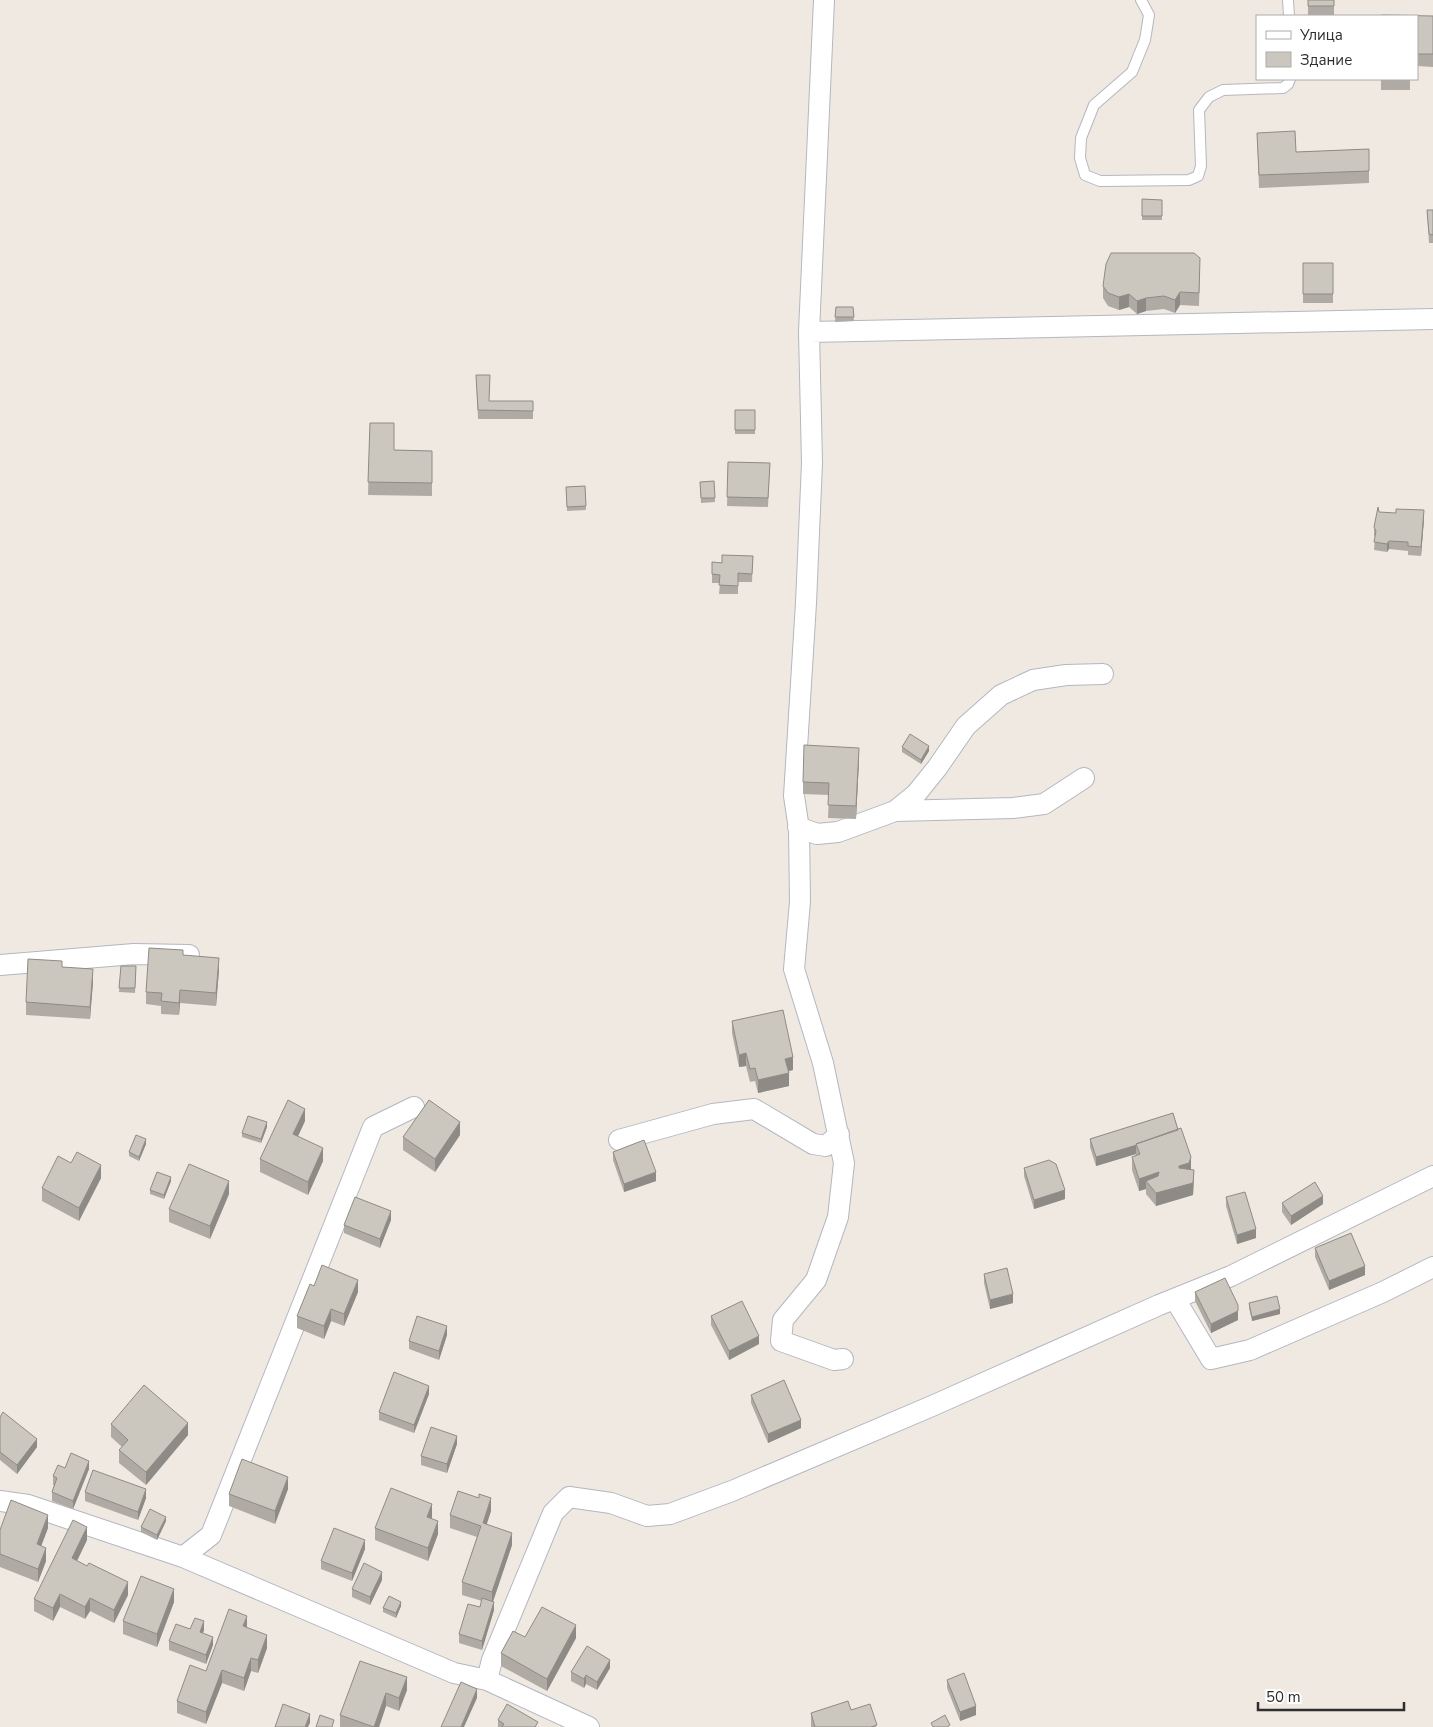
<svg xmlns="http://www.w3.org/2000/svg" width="1433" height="1727" font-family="'Nunito Sans',sans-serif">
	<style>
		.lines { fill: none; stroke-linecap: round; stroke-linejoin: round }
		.service-casing { stroke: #b4b7c1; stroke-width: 12 }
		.minor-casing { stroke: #b4b7c1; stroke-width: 22 }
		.service { stroke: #fff; stroke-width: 10 }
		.minor { stroke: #fff; stroke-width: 20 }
		.wall { fill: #afaba4 }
		.shaded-wall { fill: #8e8b86 }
		.building { fill: #cbc7bf; stroke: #8e8b86 }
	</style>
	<rect width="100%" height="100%" fill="#efe9e1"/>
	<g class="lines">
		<defs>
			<path id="service" d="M1141 0 1149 15 1145 40 1132 72 1094 105 1081 138 1080 158 1085 175 1100 181 1189 180 1198 176 1201 166 1199 110 1209 97 1223 90 1283 88 1288 84 1290 79
				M1288 0 1289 16"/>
			<path id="minor" d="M824 0 809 332 1433 319
				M809 332 812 463 806 603 794 796 799 829 800 902 794 969 823 1063 844 1163 838 1217 816 1280 783 1320 781 1341 834 1360 843 1359
				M895 811 1013 808 1044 804 1084 778
				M798 827 817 834 838 832 895 811 916 794 937 768 966 726 1001 695 1033 680 1066 675 1103 674
				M0 965 134 954 189 955
				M619 1140 713 1114 754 1109 813 1144 826 1146 839 1134
				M1175 1299 1211 1359 1250 1350 1383 1292 1433 1267
				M0 1501 28 1505 183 1557 454 1673 487 1680 589 1727
				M183 1557 211 1535 373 1127 414 1107
				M487 1680 492 1660 553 1513 569 1497 611 1503 647 1516 670 1514 732 1491 932 1406 1159 1305 1231 1276 1433 1176"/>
		</defs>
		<use href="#service" class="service-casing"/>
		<use href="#minor" class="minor-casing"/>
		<use href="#service" class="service"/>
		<use href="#minor" class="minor"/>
	</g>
	<path class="wall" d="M1308 0H1334V16H1308Z
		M1417 16H1433V67L1417 66Z
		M1381 79H1410V90H1381Z
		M1257 133 1296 152 1369 149V183L1259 188Z
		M1142 199 1162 200V220H1142Z
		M1427 210H1433V243H1429Z
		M1303 263H1333V303H1303Z
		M1200 270 1199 306 1180 305 1175 313 1164 309 1146 311 1137 314 1129 307 1119 310 1108 306 1103 298V286Z
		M836 307H853L854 321 835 322Z
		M476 375 489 401H533V419H478Z
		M735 410H755V434H735Z
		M370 423 394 450 432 451V496L368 495Z
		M728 462 770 463 768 507 727 506Z
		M714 481 715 502 701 503 700 482Z
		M585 486 586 510 567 511 566 487Z
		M1379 512 1424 519 1421 556 1408 555V551L1389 549 1387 552 1374 550 1375 537 1374 535V527Z
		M753 556 752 582H738V594H719L720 583H712V562L722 563Z
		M902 747 929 751 921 764 902 752Z
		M859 760 856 819 828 818 829 795 803 794V782Z
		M183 955 219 970 216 1006 180 1003 179 1015 161 1014V1006L146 1004V992Z
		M121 966H136L135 993 119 992Z
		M62 967 93 982 90 1019 26 1015V1002Z
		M732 1021 793 1070 788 1071 789 1086 758 1093 755 1081 750 1082 746 1066 739 1067 732 1033Z
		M1173 1113 1191 1169 1194 1182 1193 1195 1156 1206 1146 1194V1189L1139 1191 1132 1170V1157L1136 1155V1154L1096 1166 1090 1147V1139Z
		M305 1121 298 1136 323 1161 308 1195 260 1172V1159Z
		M267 1127 261 1143 242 1137V1133Z
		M460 1135 435 1172 403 1150V1137Z
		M146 1144 139 1161 129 1156V1152Z
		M613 1152 656 1181 624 1192 613 1160Z
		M1024 1168 1065 1199 1034 1209 1024 1176Z
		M101 1178 79 1221 42 1201V1188Z
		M171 1181 164 1199 150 1194V1190Z
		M229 1194 210 1239 169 1222V1209Z
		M1226 1197 1256 1238 1237 1244 1226 1206Z
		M1282 1203 1323 1204 1291 1225 1282 1212Z
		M391 1220 380 1248 344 1233V1225Z
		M1315 1248 1365 1275 1329 1290 1315 1257Z
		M984 1274 1013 1303 990 1309 984 1283Z
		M358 1292 344 1326 331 1321 324 1339 297 1328V1316Z
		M1195 1292 1238 1314V1320L1211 1333 1195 1301Z
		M1249 1303 1280 1314 1252 1321 1249 1308Z
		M711 1316 759 1344 729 1360 711 1325Z
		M447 1335 439 1360 409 1349V1341Z
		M429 1394 414 1433 379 1420V1412Z
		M751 1395 801 1428 768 1443 751 1403Z
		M0 1417 37 1447 17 1474 0 1460Z
		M111 1424 188 1435 146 1485 119 1463V1450L122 1447 111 1437Z
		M457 1444 447 1473 421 1465V1456Z
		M65 1468 89 1469 73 1509 52 1501V1492L54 1485H53V1476Z
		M288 1489 275 1524 229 1506V1494Z
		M85 1492 146 1498 138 1520 85 1501Z
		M491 1511 486 1525 512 1545 493 1602 494 1610 482 1650 459 1643V1634L480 1607 482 1601 462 1595V1582L477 1537 450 1528V1515Z
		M432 1517 431 1519 438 1534 428 1561 375 1540V1528Z
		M166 1521 157 1540 141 1532V1527Z
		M48 1528 41 1546 46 1561 38 1582 0 1567V1530Z
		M87 1540 77 1561 128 1595 114 1623 90 1611 85 1619 60 1607 53 1621 34 1611V1599Z
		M365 1549 352 1581 321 1569V1561Z
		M382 1580 370 1605 352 1597V1589Z
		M174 1602 157 1647 123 1634V1621Z
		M401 1606 396 1618 383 1612V1608Z
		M247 1628 267 1648 258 1673 251 1671 244 1691 222 1683 206 1724 177 1713V1701Z
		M190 1629 204 1630 203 1633 213 1645 206 1664 169 1650V1641Z
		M576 1638 547 1691 501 1666V1653Z
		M360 1661 407 1690 399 1711 386 1706 379 1727H340V1715Z
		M610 1668 597 1690 586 1684 584 1688 571 1681V1672Z
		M947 1680 976 1715 960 1721 947 1688Z
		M851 1710 877 1727H811V1713Z
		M498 1720 538 1727H498Z"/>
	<path class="shaded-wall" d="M1180 292V305L1175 313V300Z
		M1129 294V307L1119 310V297Z
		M1146 298V311L1137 314V301Z
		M1424 510V519L1421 556V547Z
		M1389 541V549L1387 552V544Z
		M929 746V751L921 764V760Z
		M859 748V760L856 819V806Z
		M219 958V970L216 1006V993Z
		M93 969V982L90 1019V1007Z
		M180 990V1003L179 1015V1003Z
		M746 1053V1066L739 1067V1055Z
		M793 1057V1070L785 1072V1059Z
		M789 1073V1086L758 1093V1080Z
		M305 1109V1121L293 1147V1134Z
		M267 1122V1127L261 1143V1139Z
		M460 1122V1135L435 1172V1159Z
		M146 1139V1144L139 1161V1157Z
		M1136 1145V1154L1096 1166V1157Z
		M323 1148V1161L308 1195V1182Z
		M1191 1157V1170L1179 1179V1166Z
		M101 1165V1178L79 1221V1208Z
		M1194 1170 1193 1195 1156 1206V1193Z
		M656 1172V1181L624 1192V1184Z
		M1159 1172V1185L1146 1181V1189L1139 1191V1179Z
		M171 1177V1181L164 1199V1195Z
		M229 1181V1194L210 1239V1226Z
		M1065 1190V1199L1034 1209V1200Z
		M1323 1196V1204L1291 1225V1216Z
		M391 1211V1220L380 1248V1239Z
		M1256 1229V1238L1237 1244V1235Z
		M1365 1266V1275L1329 1290V1281Z
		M358 1280V1292L344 1326V1314Z
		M1013 1294V1303L990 1309V1300Z
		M1238 1305V1320L1211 1333V1324Z
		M331 1309V1321L324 1339V1326Z
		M1280 1309V1314L1252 1321V1317Z
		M447 1326V1335L439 1360V1351Z
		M759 1336V1344L729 1360V1351Z
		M429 1386V1394L414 1433V1425Z
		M801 1420V1428L768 1443V1434Z
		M188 1423V1435L146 1485V1472Z
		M457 1436V1444L447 1473V1464Z
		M37 1439V1447L17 1474V1465Z
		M89 1461V1469L73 1509V1501Z
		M288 1477V1489L275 1524V1511Z
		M146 1489V1498L138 1520V1512Z
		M491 1498V1511L483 1536V1523Z
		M432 1504V1517L427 1530V1517Z
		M48 1515V1528L37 1557V1544Z
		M166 1517V1521L157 1540V1535Z
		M438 1521V1534L428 1561V1548Z
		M87 1527V1540L72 1571V1558Z
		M512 1533V1545L492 1604V1592Z
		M365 1540V1549L352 1581V1573Z
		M46 1548V1561L38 1582V1569Z
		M382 1572V1580L370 1605V1597Z
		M128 1582V1595L114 1623V1610Z
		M174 1589V1602L157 1647V1634Z
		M60 1594V1607L53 1621V1608Z
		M90 1598V1611L85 1619V1607Z
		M401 1602V1606L396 1618V1613Z
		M494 1602V1610L482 1650V1641Z
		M247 1616V1628L243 1626Z
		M204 1621V1630L200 1640V1632Z
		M576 1625V1638L547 1691V1679Z
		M267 1635V1648L258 1673V1660Z
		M213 1637V1645L206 1664V1655Z
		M251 1658V1671L244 1691V1678Z
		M610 1660V1668L597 1690V1682Z
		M222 1670V1683L206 1724V1712Z
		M586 1675V1684L584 1688V1679Z
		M407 1677V1690L399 1711V1698Z
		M477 1689V1698L464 1727H461Z
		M386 1693V1706L379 1727H374Z
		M976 1706V1715L960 1721V1712Z
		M310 1714V1723L308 1727H305Z"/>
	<path class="building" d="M1308 0H1334V6H1308Z
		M1382 15 1433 16V54H1417V16H1382Z
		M1295 131 1296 152 1369 149V171L1259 175 1257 133Z
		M1142 199 1162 200V216H1142Z
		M1427 210H1433V235L1429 234Z
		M1111 253H1194L1200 258 1199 293 1180 292 1175 300 1164 296 1146 298 1137 301 1129 294 1119 297 1108 293 1103 286 1106 264Z
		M1303 263H1333V294H1303Z
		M836 307H853L854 317H835Z
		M476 375H490L489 401H533V411L478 410Z
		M735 410H755V430H735Z
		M370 423H394V450L432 451V483L368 482Z
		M728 462 770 463 768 498 727 497Z
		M714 481 715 498H701L700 482Z
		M585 486 586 506 567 507 566 487Z
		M1378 507 1379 512 1396 513V509L1424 510 1421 547 1408 546V542L1389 541 1387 544 1374 542 1376 531 1374 527Z
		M722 555 753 556 752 574 738 573V586L719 585 720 575 712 574V562L722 563Z
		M910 734 929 746 921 760 902 747Z
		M804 745 859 748 856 806 828 805 829 783 803 782Z
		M149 948 183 950V955L219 958 216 993 180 990 179 1003 161 1001 162 993 146 992Z
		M28 959 62 961V967L93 969 90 1007 26 1002Z
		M121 966H136L135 988H119Z
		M783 1010 793 1057 785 1059 789 1073 758 1080 755 1068 750 1069 746 1053 739 1055 732 1021Z
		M288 1100 305 1109 293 1134 323 1148 308 1182 260 1159Z
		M429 1100 460 1122 435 1159 403 1137Z
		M1173 1113 1178 1130 1136 1144 1137 1145 1096 1157 1090 1139Z
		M248 1116 267 1122 261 1139 242 1133Z
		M1181 1128 1191 1157 1189 1163 1179 1166V1168L1194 1170 1193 1183 1156 1193 1146 1181 1158 1176 1159 1172 1139 1179 1132 1157 1140 1154 1136 1144Z
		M136 1135 146 1139 139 1157 129 1152Z
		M644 1140 656 1172 624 1184 613 1152Z
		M77 1152 101 1165 79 1208 42 1188 58 1156 71 1163Z
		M1049 1160 1056 1164 1065 1190 1034 1200 1024 1168Z
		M189 1164 229 1181 210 1226 169 1209Z
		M157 1172 171 1177 164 1195 150 1190Z
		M1315 1182 1323 1196 1291 1216 1282 1203Z
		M1245 1192 1256 1229 1237 1235 1226 1197Z
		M355 1197 391 1211 380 1239 344 1225Z
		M1351 1233 1365 1266 1329 1281 1315 1248Z
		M322 1265 358 1280 344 1314 331 1309 324 1326 297 1316 310 1284 314 1286Z
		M1007 1268 1013 1294 990 1300 984 1274Z
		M1225 1278 1238 1305V1311L1211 1324 1195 1292Z
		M1277 1296 1280 1309 1252 1317 1249 1303Z
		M742 1301 759 1336 729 1351 711 1316Z
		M417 1316 447 1326 439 1351 409 1341Z
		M394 1372 429 1386 414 1425 379 1412Z
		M784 1380 801 1420 768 1434 751 1395Z
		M144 1385 188 1423 146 1472 119 1450 128 1440 111 1424Z
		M3 1412 37 1439 17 1465 0 1452V1417Z
		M431 1427 457 1436 447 1464 421 1456Z
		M71 1453 89 1461 73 1501 52 1492 57 1478 53 1476 58 1465 65 1468Z
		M242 1459 288 1477 275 1511 229 1494Z
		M93 1470 146 1489 138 1512 85 1492Z
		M391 1488 432 1504 427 1517 438 1521 428 1548 375 1528Z
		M458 1491 479 1498V1494L491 1498 483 1523 512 1533 492 1592 462 1582 481 1526 450 1515Z
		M11 1500 48 1515 37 1544 46 1548 38 1569 0 1554V1530Z
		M150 1509 166 1517 157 1535 141 1527Z
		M73 1520 87 1527 72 1558 87 1566 89 1563 128 1582 114 1610 90 1598 85 1607 60 1594 53 1608 34 1599Z
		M334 1528 365 1540 352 1573 321 1561Z
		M364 1563 382 1572 370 1597 352 1589Z
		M141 1576 174 1589 157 1634 123 1621Z
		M389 1596 401 1602 396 1613 383 1608Z
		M482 1598 494 1602 482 1641 459 1634 468 1604 480 1607Z
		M542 1607 576 1625 547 1679 501 1653 513 1631 525 1637Z
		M229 1609 247 1616 243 1626 267 1635 258 1660 251 1658 244 1678 222 1670 206 1712 177 1701 190 1665 206 1671Z
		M195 1618 204 1621 200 1632 213 1637 206 1655 169 1641 176 1624 190 1629Z
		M587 1646 610 1660 597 1682 586 1675 584 1679 571 1672Z
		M360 1661 407 1677 399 1698 386 1693 374 1727 340 1715Z
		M964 1673 976 1706 960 1712 947 1680Z
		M461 1682 477 1689 461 1727H441Z
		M848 1701 851 1710 870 1704 877 1725 871 1727H815L811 1713Z
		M283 1704 310 1714 305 1727H275Z
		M507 1704 538 1722 535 1727H502L504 1724 498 1720Z
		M320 1715 334 1720 332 1727H316Z
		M945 1715 950 1725 947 1727H933L931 1723Z"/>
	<rect x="1256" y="15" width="162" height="65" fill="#ffffff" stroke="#ababab"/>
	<rect x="1266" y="31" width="25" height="8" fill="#ffffff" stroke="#ababab"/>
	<text x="1300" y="40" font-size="15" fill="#2e2e2e">Улица</text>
	<rect x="1266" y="52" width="25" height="15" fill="#cbc7bf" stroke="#ababab"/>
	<text x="1300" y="65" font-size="15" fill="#2e2e2e">Здание</text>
	<path d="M1258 1702v8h146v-8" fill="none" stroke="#2e2e2e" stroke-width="2.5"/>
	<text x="1266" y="1702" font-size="15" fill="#2e2e2e" stroke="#ffffff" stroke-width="4" paint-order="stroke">50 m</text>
</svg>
